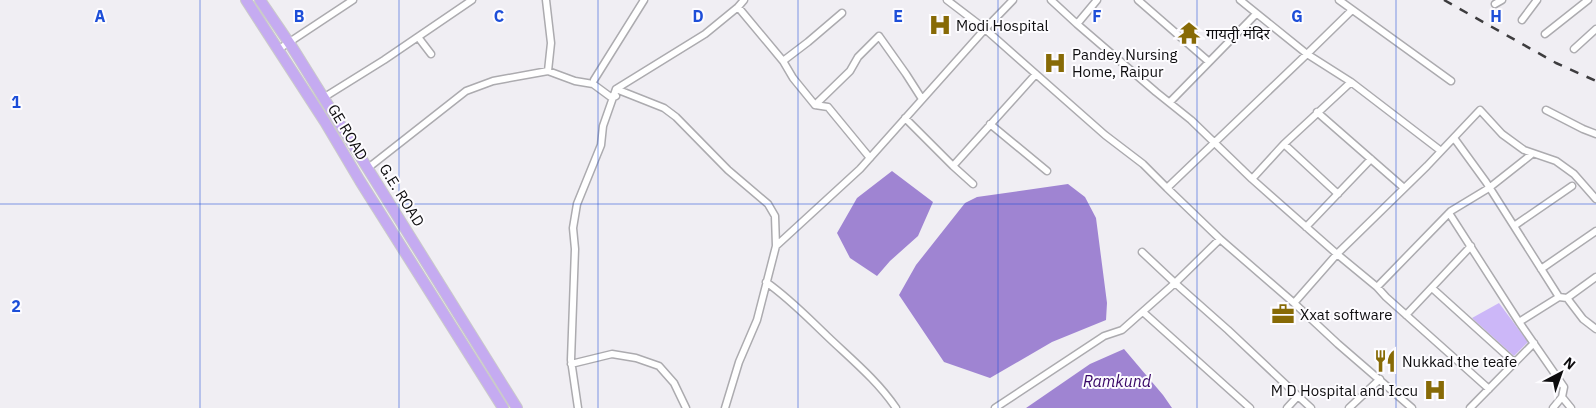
<svg xmlns="http://www.w3.org/2000/svg" width="1596" height="408" font-family="'IBM Plex Sans','Noto Sans Devanagari',sans-serif">
	<style>
		.green { fill: #ccb7f8 }
		.water { fill: #9f84d2 }
		.lines { fill: none; stroke-linecap: round; stroke-linejoin: round }
		.minor-casing { stroke: #acabaf; stroke-width: 9 }
		.primary-casing { stroke: #cacaca; stroke-width: 12 }
		.minor { stroke: #fff; stroke-width: 6 }
		.primary { stroke: #c5abf1; stroke-width: 10 }
		.rail { stroke: #3d3c3e; stroke-width: 2.5; stroke-dasharray: 9 9; stroke-linecap: butt }
		.grid { fill: none; stroke: #1d4ed8; stroke-width: 1; stroke-opacity: 0.55 }
		.labels { text-anchor: middle; dominant-baseline: central; stroke-width: 4; stroke-linejoin: round; paint-order: stroke }
		.poi-label { font-size: 15px; fill: #0e0d0f; stroke: #fdfcff; text-anchor: start }
		.street-label { font-size: 15px; fill: #0e0d0f; stroke: #fdfcff }
		.water-label { font-size: 16px; font-style: italic; fill: #380767; stroke: #fdfcff }
		.grid-label { font-size: 16px; text-anchor: middle; font-weight: bold; fill: #1d4ed8; stroke: #fdfcff; stroke-width: 4; stroke-linejoin: round; paint-order: stroke }
	</style>
	<rect width="100%" height="100%" fill="#f0eef3"/>
	<path class="green" d="M1499 303 1528 342 1514 356 1472 318Z"/>
	<path class="water" d="M892 171 933 202 918 236 890 261 877 276 850 258 837 233 857 198Z
		M1068 184 1085 197 1096 218 1107 303 1106 320 1052 342 990 378 944 362 899 295 916 265 965 203 977 197Z
		M1124 349 1163 395 1172 408H1026L1090 364Z"/>
	<g class="lines">
		<defs>
			<path id="minor" d="M546 0 551 43 548 71
				M947 0 985 29 1105 135 1143 164 1167 188
				M1051 0 1077 24
				M1097 0 1077 24 1156 92 1191 120 1252 179 1337 254 1377 287 1386 297 1489 389
				M1138 0 1208 61
				M1240 0 1307 54 1167 188 1220 239 1294 303 1337 254 1427 166 1480 110 1502 134 1524 150 1556 161 1574 174 1596 199
				M1339 0 1451 81
				M1495 4 1502 0
				M738 7 783 61 808 42 842 13
				M1352 10 1307 54 1351 82 1441 151
				M1522 20 1537 0
				M1545 34 1588 0
				M418 37 431 54
				M279 49 353 0
				M1574 49 1596 29
				M783 61 793 78 815 105 828 107 870 158
				M594 80 644 0
				M616 89 705 34 738 7 744 0
				M323 98 384 60 472 0
				M1170 102 1256 14
				M815 105 850 71 858 57 879 36 906 74 922 99
				M1546 110 1583 129 1596 134
				M1317 112 1404 188
				M905 118 953 166 1036 74
				M990 124 1047 171
				M1454 138 1486 182 1559 297 1567 298 1596 277
				M953 166 973 184
				M368 168 466 91 493 81 548 71 575 81 593 84 612 98 616 96
				M1252 179 1284 144
				M1338 194 1284 144 1351 82
				M1449 213 1519 322 1564 387 1562 397 1571 408
				M1514 226 1572 186
				M1306 227 1371 159
				M1220 239 1175 283 1228 330 1298 396
				M776 246 860 169 985 29 1013 0
				M1541 269 1596 231
				M766 282C790 299 806 316 827 336 851 359 877 380 896 408
				M1377 287 1451 211 1489 188 1532 154
				M1432 288 1515 363
				M1567 298 1583 319 1596 329
				M1294 303 1338 344 1412 408
				M1143 312 1250 408
				M1406 315 1471 246
				M1519 322 1559 297
				M571 364 612 354 636 358 659 366 674 383 686 408
				M578 408 571 360 575 249 573 228 577 204 601 145 603 126 616 89 664 108 676 117 728 170 768 204 775 216 776 246 757 320 739 362 725 408
				M995 408 1104 336 1122 330 1175 283 1142 252
				M1287 408 1298 396 1311 408
				M1349 408 1380 379
				M1470 408 1534 343
				M1553 408 1562 397"/>
			<path id="primary" d="M246 0 325 122 360 181 503 408
				M260 0 292 47 517 408"/>
		</defs>
		<use href="#minor" class="minor-casing"/>
		<use href="#primary" class="primary-casing"/>
		<use href="#minor" class="minor"/>
		<use href="#primary" class="primary"/>
		<path class="rail" d="M1444 0 1556 63 1596 81"/>
	</g>
	<path class="grid" d="M200 0V408M399 0V408M598 0V408M798 0V408M998 0V408M1197 0V408M1396 0V408M0 204H1596"/>
	<defs>
		<symbol id="hospital-bare" viewBox="-9 -9 18 18"><path d="M-5-5h3v3.5h4V-5h3V5h-3V1.5h-4V5h-3Z" fill="#876a06" stroke="#fdfcff" stroke-width="2.5" paint-order="stroke"/></symbol>
		<symbol id="temple-bare" viewBox="-9 -9 18 18"><path d="M0-6L5-2H3V0L6.5 2.5H4V6H1.5V3h-3V6H-4V2.5H-6.5L-3 0V-2H-5Z" fill="#876a06" stroke="#fdfcff" stroke-width="2.5" paint-order="stroke"/></symbol>
		<symbol id="office-bare" viewBox="-9 -9 18 18"><path d="M-6-3h4V-5.5h4V-3h4V5H-6ZM-1-4.5V-3h2v-1.5ZM-6 0V1H6V0Z" fill="#876a06" stroke="#fdfcff" stroke-width="2.5" paint-order="stroke"/></symbol>
		<symbol id="restaurant-bare" viewBox="-9 -9 18 18"><path d="M-5-6h1v4h1v-4h1v4h1v-4h1v5L-1.5 .5V6h-2V.5L-5-1ZM5-6V6H3V1.5H1.5Q1.5-4 5-6Z" fill="#876a06" stroke="#fdfcff" stroke-width="2.5" paint-order="stroke"/></symbol>
	</defs>
	<g fill-rule="evenodd">
		<use href="#hospital-bare" x="924" y="9" width="32" height="32"/>
		<use href="#temple-bare" x="1173" y="17" width="32" height="32"/>
		<use href="#hospital-bare" x="1039" y="47" width="32" height="32"/>
		<use href="#office-bare" x="1267" y="298" width="32" height="32"/>
		<use href="#restaurant-bare" x="1369" y="345" width="32" height="32"/>
		<use href="#hospital-bare" x="1419" y="374" width="32" height="32"/>
	</g>
	<g class="labels">
		<g class="poi-label">
			<text x="956" y="25">Modi Hospital</text>
			<text x="1206" y="33">गायतृी मंदिर</text>
			<text x="1072" y="54">Pandey Nursing<tspan x="1072" dy="17">Home, Raipur</tspan></text>
			<text x="1300" y="314">Xxat software</text>
			<text x="1402" y="361">Nukkad the teafe</text>
			<text x="1418" y="390" text-anchor="end">M D Hospital and Iccu</text>
		</g>
		<g class="street-label">
			<text transform="translate(348 132) rotate(59)">GE ROAD</text>
			<text transform="translate(402 195) rotate(58)">G.E. ROAD</text>
		</g>
		<g class="water-label">
			<text x="1117" y="381">Ramkund</text>
		</g>
	</g>
	<g class="grid-label">
		<text x="100" y="22">A</text>
		<text x="299" y="22">B</text>
		<text x="499" y="22">C</text>
		<text x="698" y="22">D</text>
		<text x="898" y="22">E</text>
		<text x="1097" y="22">F</text>
		<text x="1297" y="22">G</text>
		<text x="1496" y="22">H</text>
		<text x="16" y="108">1</text>
		<text x="16" y="312">2</text>
	</g>
	<g transform="translate(1561 373) rotate(41)" stroke="#fdfcff" stroke-width="4" paint-order="stroke">
	<path d="M0-4L9 19L0 12L-9 19Z" fill="#0e0d0f"/>
	<text y="-8" font-size="14" font-weight="bold" text-anchor="middle" fill="#0e0d0f">N</text>
	</g>
</svg>
